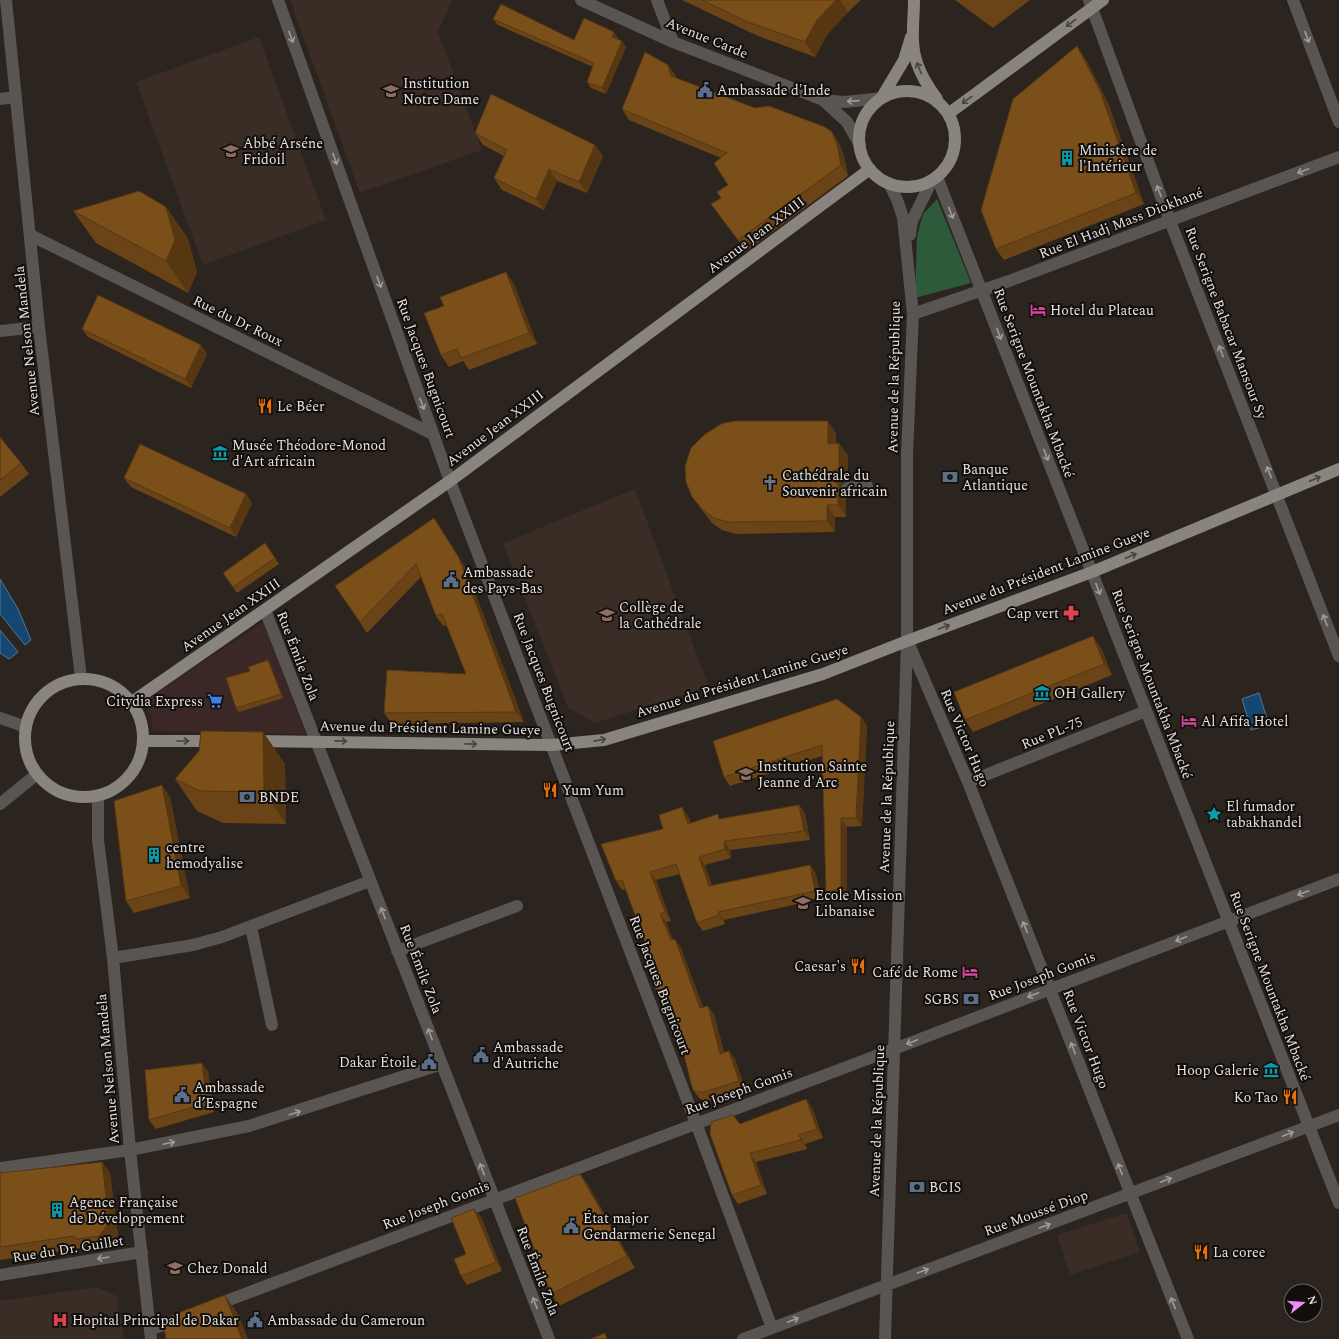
<svg xmlns="http://www.w3.org/2000/svg" width="1339" height="1339" font-family="Spectral,serif">
	<style>
		.commercial { fill: #3b2725 }
		.built { fill: #3a2d25 }
		.green { fill: #2d5a3b }
		.water { fill: #144772; stroke: #537693 }
		.lines { fill: none; stroke-linecap: round; stroke-linejoin: round }
		.minor { stroke: #585552; stroke-width: 12 }
		.major { stroke: #89847d; stroke-width: 12 }
		.wall { fill: #6a4416 }
		.shaded-wall { fill: #563712 }
		.building { fill: #7b4f1a; stroke: #563712 }
		.oneway { stroke: #47433f }
		.oneway2 { stroke: #a09c98 }
		.labels { text-anchor: middle; dominant-baseline: central; stroke-width: 4; stroke-linejoin: round; paint-order: stroke }
		.street-label { font-size: 14px; fill: #e7e2df; stroke: #110e0c }
		.poi-label { font-size: 14px; fill: #e7e2df; stroke: #110e0c; text-anchor: start }
	</style>
	<rect width="100%" height="100%" fill="#2b241f"/>
	<path class="commercial" d="M263 622 306 734 153 731 151 717 144 701Z"/>
	<path class="built" d="M290 0H452L438 32 482 150 360 193Z
		M259 37 326 220 203 265 136 82Z
		M635 489 709 687 595 723 568 708 503 543Z
		M1127 1213 1140 1252 1070 1275 1057 1235Z
		M96 1287 117 1296 124 1339H0V1301Z"/>
	<path class="green" d="M937 199 971 283 915 298 917 236 923 214Z"/>
	<path class="water" d="M0 579 18 609 31 640 25 645 0 614Z
		M0 630 18 652 9 659 0 653Z
		M1259 693 1269 725 1251 730 1242 699Z"/>
	<g class="lines">
		<path class="minor" d="M6 0 39 327 81 678
			M278 0 450 481 696 1123 772 1328
			M581 0 673 42 823 100 845 102 882 98
			M657 0 673 42
			M1089 0 1170 221 1339 656
			M1293 0 1339 122
			M0 99 16 97
			M823 100 847 122 860 145
			M937 177 1339 1203
			M30 235 433 434
			M910 235 912 221 932 180
			M913 314 1009 281 1339 157
			M0 331 39 327
			M847 488 867 486
			M265 610 549 1339
			M909 644 968 782 1188 1339
			M0 718 26 727
			M968 782 1146 711
			M98 796V840L113 958 130 1150 151 1339
			M0 804 37 774
			M251 927 272 1025
			M397 951 517 906
			M113 958 193 945 222 937 370 881
			M0 1168 130 1150 249 1126 442 1064
			M0 1275 142 1252
			M213 1306 894 1049 1339 879
			M150 1330 182 1318
			M743 1339 1339 1115
			M885 1339 907 641V454L913 314 903 218 898 202 889 183"/>
		<path class="major" d="M914 0C914 20 910 44 917 63 921 76 929 88 937 99
			M859 139a48 48 0 1 1 96 0a48 48 0 1 1-96 0Z
			M882 97 904 60 911 37
			M948 114 1103 0
			M25 738a59 59 0 1 1 118 0a59 59 0 1 1-118 0Z
			M132 702 450 481 870 169
			M144 741H217
			M253 741 552 745 604 740 823 674 907 641 1092 572 1339 469"/>
	</g>
	<path class="wall" d="M682 0H861L848 12 827 35 815 57 758 36Z
		M955 0H1030L993 28Z
		M493 19 574 40 618 38V40L626 47 606 94 591 88 587 82 593 67 498 25Z
		M1085 58 1108 103 1144 204 1004 260 996 249Z
		M668 65 676 76V78L755 108 832 132 839 143 844 156 848 176 746 251 711 204 721 198 728 185 721 158 629 120 622 109Z
		M475 133 595 145 603 156 587 193 557 181 544 210 502 190 494 178 504 156 483 145Z
		M166 207 188 239 197 272 188 293 96 243 73 211Z
		M514 284 537 344 469 370 463 361 449 367 441 355Z
		M82 329 201 345 207 354 191 388 88 337Z
		M836 433V443L848 455 847 480 842 482 840 487 846 495V517H835V532L736 534 722 530 712 523 692 497Z
		M0 437 21 463 29 474 0 497Z
		M124 478 246 494 252 503 236 537 131 487Z
		M441 529 466 569 524 722 392 724 384 713 466 674 447 625 443 626 436 616 421 577 367 633 335 586Z
		M265 543 279 564 237 593 223 573Z
		M1101 648 1112 675 973 732 965 720Z
		M268 660 270 664 283 698 239 712 236 708 250 671Z
		M861 717 867 726 862 826 847 827V898L832 900 826 892 822 756 730 786 724 777Z
		M263 732 285 764 286 824 223 823 197 811 175 779Z
		M170 797 190 898 134 913 126 901Z
		M799 805 805 813 810 840 730 850 731 858 705 865 712 886 810 865 816 874 821 899 724 920 725 924 703 931 697 923 680 874 656 880 671 921 666 922 673 940 681 948 703 1007 714 1014 724 1052 729 1051 735 1059 745 1089 710 1100H703L699 1098 693 1090 683 1051 667 1003 664 1004 658 995 646 944 626 889 622 890 616 881 663 829 688 816 691 823 721 819Z
		M208 1071 214 1112 156 1129 149 1120Z
		M806 1099 812 1108 823 1138 805 1144 807 1149 756 1162 767 1194 738 1204 732 1195 740 1124Z
		M102 1162 110 1173 118 1235 107 1248 84 1251 82 1248 0 1260V1173Z
		M580 1174 588 1185 635 1268 559 1306 551 1294Z
		M481 1217 502 1271 467 1285 461 1276 466 1254Z"/>
	<path class="shaded-wall" d="M836 0H840L848 12 827 35 815 57 805 42 817 20Z
		M614 32 618 38 616 43 612 37Z
		M622 41 626 47 606 94 602 88Z
		M1077 46 1085 58 1108 103 1144 204 1136 193Z
		M668 65 676 76 679 87 671 76Z
		M832 132 839 143 844 156 848 176 841 165Z
		M595 145 603 156 587 193 579 182Z
		M549 169 557 181 544 210 536 199Z
		M166 207 188 239 197 272 188 293 166 261Z
		M506 272 514 284 537 344 529 333Z
		M201 345 207 354 191 388 185 379Z
		M828 421 836 433V455L828 444Z
		M839 443 848 455 847 480 839 469Z
		M834 470 842 482 840 487 846 495V517L838 505 833 481 831 477Z
		M246 494 252 503 236 537 230 528Z
		M827 505 835 517V532L827 521Z
		M434 518 466 569 524 722 516 712Z
		M1093 636 1101 648 1112 675 1104 664Z
		M268 660 270 664 283 698 281 694Z
		M861 717 867 726 862 826 856 818Z
		M263 732 285 764 286 824 264 792Z
		M162 785 170 797 190 898 181 886Z
		M799 805 805 813 810 840 804 831Z
		M682 807 688 816 694 833 688 824Z
		M841 818 847 827V898L841 889Z
		M724 841 730 850 731 858 725 849Z
		M699 857 705 865 715 895 709 886Z
		M810 865 816 874 821 899 815 891Z
		M650 872 656 880 671 921 665 912Z
		M718 912 724 920 725 924 719 915Z
		M660 914 666 922 677 949 671 940Z
		M675 939 681 948 706 1017 700 1008Z
		M708 1006 714 1014 726 1062 720 1054Z
		M729 1051 735 1059 745 1089 739 1081Z
		M202 1063 208 1071 214 1112 207 1103Z
		M806 1099 812 1108 823 1138 817 1129Z
		M799 1135 805 1144 807 1149 801 1140Z
		M750 1153 756 1162 767 1194 761 1185Z
		M102 1162 110 1173 118 1235 107 1248 99 1236Z
		M580 1174 588 1185 635 1268 627 1256Z
		M474 1209 481 1217 502 1271 496 1262Z
		M225 1295 239 1316 248 1339H242Z"/>
	<path class="building" d="M702 0H836L817 20 805 42 748 22Z
		M501 4 574 40 584 18 614 32 612 37 622 41 602 88 587 82 594 63 493 19Z
		M1077 46 1100 91 1136 193 996 249 981 210 1013 99Z
		M645 52 668 65 671 76 755 108 769 106 825 127 832 132 837 145 841 165 738 240 711 204 721 198 717 192 728 185 714 163 727 153 622 109Z
		M491 94 595 145 579 182 549 169 536 199 494 178 507 150 475 133Z
		M139 191 166 207 175 240 166 261 73 211Z
		M506 272 529 333 461 358 457 349 441 355 424 313 444 306 440 297Z
		M98 295 201 345 185 379 82 329Z
		M734 421H828V444L839 443V469L834 470 831 477 833 481 838 484V505H827V521L728 522 714 518 704 511 692 497 686 482 685 466 691 448 704 435 721 424Z
		M0 437 21 463 0 480Z
		M140 444 246 494 230 528 124 478Z
		M434 518 459 558 516 712 384 713 387 670 466 674 442 614 436 616 416 564 360 622 335 586Z
		M265 543 275 558 233 587 223 573Z
		M1093 636 1104 664 965 720 954 692Z
		M268 660 281 694 236 708 226 678 250 671 248 667Z
		M837 699 861 717 856 818H841V889L826 892 822 745 724 777 713 741Z
		M201 731 263 732 264 792 200 791 175 779 199 751Z
		M162 785 181 886 126 901 114 801Z
		M799 805 804 831 724 841 725 849 699 857 709 886 810 865 815 891 718 912 719 915 697 923 676 864 650 872 665 912 660 914 671 940 675 939 700 1008 708 1006 720 1054 729 1051 739 1081 704 1092H697L693 1090 691 1083 683 1051 663 994 658 995 639 945 646 944 622 880 616 881 601 844 663 829 659 815 682 807 688 824 718 814 719 819Z
		M202 1063 207 1103 149 1120 145 1070Z
		M806 1099 817 1129 799 1135 801 1140 750 1153 761 1185 732 1195 710 1134 711 1122 733 1115 740 1124Z
		M102 1162 109 1223 99 1236 76 1239 74 1236 0 1247V1173Z
		M580 1174 627 1256 551 1294 515 1198Z
		M474 1209 496 1262 461 1276 454 1259 466 1254 451 1218Z
		M225 1295 242 1339H166L164 1328 173 1315Z
		M605 1333 607 1339H591Z"/>
	<defs><path id="oneway-shaft" d="M-6 0H5M1.5-3L5.5 0L1.5 3" fill="none" stroke-width="1.6" stroke-linecap="round" stroke-linejoin="round"/></defs>
	<g class="oneway">
		<use href="#oneway-shaft" transform="translate(1071 23) rotate(144)"/>
		<use href="#oneway-shaft" transform="translate(919 68) rotate(-112)"/>
		<use href="#oneway-shaft" transform="translate(967 100) rotate(144)"/>
		<use href="#oneway-shaft" transform="translate(1315 479) rotate(-23)"/>
		<use href="#oneway-shaft" transform="translate(1131 556) rotate(-23)"/>
		<use href="#oneway-shaft" transform="translate(944 627) rotate(-20)"/>
		<use href="#oneway-shaft" transform="translate(600 740) rotate(-11)"/>
		<use href="#oneway-shaft" transform="translate(183 741)"/>
		<use href="#oneway-shaft" transform="translate(341 741) rotate(1)"/>
		<use href="#oneway-shaft" transform="translate(471 744) rotate(1)"/>
	</g>
	<g class="oneway2">
		<use href="#oneway-shaft" transform="translate(291 37) rotate(70)"/>
		<use href="#oneway-shaft" transform="translate(1307 37) rotate(69)"/>
		<use href="#oneway-shaft" transform="translate(853 101) rotate(176)"/>
		<use href="#oneway-shaft" transform="translate(335 159) rotate(70)"/>
		<use href="#oneway-shaft" transform="translate(1303 171) rotate(159)"/>
		<use href="#oneway-shaft" transform="translate(1159 191) rotate(-110)"/>
		<use href="#oneway-shaft" transform="translate(951 213) rotate(69)"/>
		<use href="#oneway-shaft" transform="translate(379 282) rotate(70)"/>
		<use href="#oneway-shaft" transform="translate(999 334) rotate(69)"/>
		<use href="#oneway-shaft" transform="translate(1221 351) rotate(-111)"/>
		<use href="#oneway-shaft" transform="translate(422 404) rotate(70)"/>
		<use href="#oneway-shaft" transform="translate(1046 455) rotate(69)"/>
		<use href="#oneway-shaft" transform="translate(1269 472) rotate(-111)"/>
		<use href="#oneway-shaft" transform="translate(1098 589) rotate(69)"/>
		<use href="#oneway-shaft" transform="translate(1325 620) rotate(-111)"/>
		<use href="#oneway-shaft" transform="translate(1303 893) rotate(159)"/>
		<use href="#oneway-shaft" transform="translate(383 913) rotate(-111)"/>
		<use href="#oneway-shaft" transform="translate(1025 927) rotate(-112)"/>
		<use href="#oneway-shaft" transform="translate(1181 939) rotate(159)"/>
		<use href="#oneway-shaft" transform="translate(1033 995) rotate(159)"/>
		<use href="#oneway-shaft" transform="translate(430 1034) rotate(-111)"/>
		<use href="#oneway-shaft" transform="translate(912 1042) rotate(159)"/>
		<use href="#oneway-shaft" transform="translate(1073 1048) rotate(-111)"/>
		<use href="#oneway-shaft" transform="translate(295 1113) rotate(-18)"/>
		<use href="#oneway-shaft" transform="translate(1288 1134) rotate(-21)"/>
		<use href="#oneway-shaft" transform="translate(169 1143) rotate(-12)"/>
		<use href="#oneway-shaft" transform="translate(482 1169) rotate(-111)"/>
		<use href="#oneway-shaft" transform="translate(1120 1169) rotate(-111)"/>
		<use href="#oneway-shaft" transform="translate(1166 1180) rotate(-21)"/>
		<use href="#oneway-shaft" transform="translate(1045 1226) rotate(-20)"/>
		<use href="#oneway-shaft" transform="translate(103 1258) rotate(171)"/>
		<use href="#oneway-shaft" transform="translate(923 1271) rotate(-20)"/>
		<use href="#oneway-shaft" transform="translate(535 1303) rotate(-111)"/>
		<use href="#oneway-shaft" transform="translate(1173 1303) rotate(-112)"/>
		<use href="#oneway-shaft" transform="translate(793 1320) rotate(-21)"/>
	</g>
	<defs>
		<symbol id="civic-bare" viewBox="-9 -9 18 18"><path d="M-.6-6.5H3V-4.5H.6V-3L4-1V1h2V6H-6V1h2V-1L-.6-3ZM-1.2 2.5V6h2.4V2.5Z" fill="#5c6f8a" stroke="#110e0c" stroke-width="2.5" paint-order="stroke"/></symbol>
		<symbol id="school-bare" viewBox="-9 -9 18 18"><path d="M0-5L7-2L0 1L-7-2ZM-4 1L0 2.5L4 1V4Q0 6-4 4Z" fill="#8d6e63" stroke="#110e0c" stroke-width="2.5" paint-order="stroke"/></symbol>
		<symbol id="building-bare" viewBox="-9 -9 18 18"><path d="M-4-6H4V6H1V3H-1V6H-4ZM-2.5-4.3h1.7v1.8h-1.7ZM.8-4.3h1.7v1.8H.8ZM-2.5-1h1.7V.8h-1.7ZM.8-1h1.7V.8H.8Z" fill="#0f9aa8" stroke="#110e0c" stroke-width="2.5" paint-order="stroke"/></symbol>
		<symbol id="hotel-bare" viewBox="-9 -9 18 18"><path d="M-6-4.5h1.5V1H6V5H4.5V3h-9V5H-6ZM-4 0a1.8 1.8 0 1 1 3.6 0ZM.5 0V-2.5h3Q6-2.5 6 0Z" fill="#d1479c" stroke="#110e0c" stroke-width="2.5" paint-order="stroke"/></symbol>
		<symbol id="restaurant-bare" viewBox="-9 -9 18 18"><path d="M-5-6h1v4h1v-4h1v4h1v-4h1v5L-1.5 .5V6h-2V.5L-5-1ZM5-6V6H3V1.5H1.5Q1.5-4 5-6Z" fill="#e8710a" stroke="#110e0c" stroke-width="2.5" paint-order="stroke"/></symbol>
		<symbol id="museum-bare" viewBox="-9 -9 18 18"><path d="M0-6L6-3V-2H-6V-3ZM-5-1h2V3h-2ZM-1-1h2V3h-2ZM3-1h2V3H3ZM-6 4H6V6H-6Z" fill="#0f9aa8" stroke="#110e0c" stroke-width="2.5" paint-order="stroke"/></symbol>
		<symbol id="bank-bare" viewBox="-9 -9 18 18"><path d="M-6-4H6V4H-6ZM0-2.3a2.3 2.3 0 1 0 0 4.6a2.3 2.3 0 1 0 0-4.6Z" fill="#5c6f8a" stroke="#110e0c" stroke-width="2.5" paint-order="stroke"/></symbol>
		<symbol id="church-bare" viewBox="-9 -9 18 18"><path d="M-1.2-6h2.4v3.5h3.3v2.4h-3.3V6h-2.4V-.1h-3.3v-2.4h3.3Z" fill="#6b7280" stroke="#110e0c" stroke-width="2.5" paint-order="stroke"/></symbol>
		<symbol id="pharmacy-bare" viewBox="-9 -9 18 18"><path d="M-2-6h4v4h4v4h-4v4h-4v-4h-4v-4h4Z" fill="#e0444e" stroke="#110e0c" stroke-width="2.5" paint-order="stroke"/></symbol>
		<symbol id="supermarket-bare" viewBox="-9 -9 18 18"><path d="M-6-5.5h2.5l.6 2H6L4.5 2H-2.5L-4.4-4H-6ZM-1.5 3.2a1.3 1.3 0 1 0 .1 0ZM3 3.2a1.3 1.3 0 1 0 .1 0Z" fill="#3f7fe0" stroke="#110e0c" stroke-width="2.5" paint-order="stroke"/></symbol>
		<symbol id="sight-bare" viewBox="-9 -9 18 18"><path d="M0-6L1.8-2.2L6-1.7L2.9 1.2L3.7 5.4L0 3.3L-3.7 5.4L-2.9 1.2L-6-1.7L-1.8-2.2Z" fill="#0f9aa8" stroke="#110e0c" stroke-width="2.5" paint-order="stroke"/></symbol>
		<symbol id="hospital-bare" viewBox="-9 -9 18 18"><path d="M-5-5h3v3.5h4V-5h3V5h-3V1.5h-4V5h-3Z" fill="#e0444e" stroke="#110e0c" stroke-width="2.5" paint-order="stroke"/></symbol>
	</defs>
	<g fill-rule="evenodd">
		<use href="#civic-bare" x="694" y="79" width="22" height="22"/>
		<use href="#school-bare" x="380" y="80" width="22" height="22"/>
		<use href="#school-bare" x="220" y="140" width="22" height="22"/>
		<use href="#building-bare" x="1056" y="147" width="22" height="22"/>
		<use href="#hotel-bare" x="1027" y="299" width="22" height="22"/>
		<use href="#restaurant-bare" x="254" y="395" width="22" height="22"/>
		<use href="#museum-bare" x="209" y="442" width="22" height="22"/>
		<use href="#bank-bare" x="939" y="466" width="22" height="22"/>
		<use href="#church-bare" x="759" y="472" width="22" height="22"/>
		<use href="#civic-bare" x="440" y="569" width="22" height="22"/>
		<use href="#pharmacy-bare" x="1060" y="602" width="22" height="22"/>
		<use href="#school-bare" x="596" y="604" width="22" height="22"/>
		<use href="#museum-bare" x="1031" y="682" width="22" height="22"/>
		<use href="#supermarket-bare" x="204" y="690" width="22" height="22"/>
		<use href="#hotel-bare" x="1178" y="710" width="22" height="22"/>
		<use href="#school-bare" x="735" y="763" width="22" height="22"/>
		<use href="#restaurant-bare" x="539" y="779" width="22" height="22"/>
		<use href="#bank-bare" x="236" y="786" width="22" height="22"/>
		<use href="#sight-bare" x="1203" y="803" width="22" height="22"/>
		<use href="#building-bare" x="143" y="844" width="22" height="22"/>
		<use href="#school-bare" x="792" y="892" width="22" height="22"/>
		<use href="#restaurant-bare" x="847" y="955" width="22" height="22"/>
		<use href="#hotel-bare" x="959" y="961" width="22" height="22"/>
		<use href="#bank-bare" x="960" y="988" width="22" height="22"/>
		<use href="#civic-bare" x="470" y="1044" width="22" height="22"/>
		<use href="#civic-bare" x="418" y="1051" width="22" height="22"/>
		<use href="#museum-bare" x="1260" y="1059" width="22" height="22"/>
		<use href="#civic-bare" x="171" y="1084" width="22" height="22"/>
		<use href="#restaurant-bare" x="1279" y="1086" width="22" height="22"/>
		<use href="#bank-bare" x="906" y="1176" width="22" height="22"/>
		<use href="#building-bare" x="46" y="1199" width="22" height="22"/>
		<use href="#civic-bare" x="560" y="1215" width="22" height="22"/>
		<use href="#restaurant-bare" x="1190" y="1241" width="22" height="22"/>
		<use href="#school-bare" x="164" y="1257" width="22" height="22"/>
		<use href="#hospital-bare" x="49" y="1309" width="22" height="22"/>
		<use href="#civic-bare" x="244" y="1309" width="22" height="22"/>
	</g>
	<g class="labels">
		<g class="street-label">
			<text transform="translate(707 38) rotate(22)">Avenue Carde</text>
			<text transform="translate(1121 223) rotate(-21)">Rue El Hadj Mass Diokhané</text>
			<text transform="translate(756 235) rotate(-37)">Avenue Jean XXIII</text>
			<text transform="translate(238 321) rotate(26)">Rue du Dr Roux</text>
			<text transform="translate(1226 323) rotate(69)">Rue Serigne Babacar Mansour Sy</text>
			<text transform="translate(27 341) rotate(-96)">Avenue Nelson Mandela</text>
			<text transform="translate(426 368) rotate(70)">Rue Jacques Bugnicourt</text>
			<text transform="translate(894 377) rotate(-89)">Avenue de la République</text>
			<text transform="translate(1034 383) rotate(69)">Rue Serigne Mountakha Mbacké</text>
			<text transform="translate(495 428) rotate(-37)">Avenue Jean XXIII</text>
			<text transform="translate(1046 571) rotate(-21)">Avenue du Président Lamine Gueye</text>
			<text transform="translate(231 615) rotate(-35)">Avenue Jean XXIII</text>
			<text transform="translate(298 656) rotate(69)">Rue Émile Zola</text>
			<text transform="translate(742 681) rotate(-17)">Avenue du Président Lamine Gueye</text>
			<text transform="translate(544 682) rotate(69)">Rue Jacques Bugnicourt</text>
			<text transform="translate(1152 684) rotate(69)">Rue Serigne Mountakha Mbacké</text>
			<text transform="translate(430 728) rotate(1)">Avenue du Président Lamine Gueye</text>
			<text transform="translate(1052 733) rotate(-22)">Rue PL-75</text>
			<text transform="translate(965 738) rotate(67)">Rue Victor Hugo</text>
			<text transform="translate(887 797) rotate(-88)">Avenue de la République</text>
			<text transform="translate(421 969) rotate(69)">Rue Émile Zola</text>
			<text transform="translate(1042 976) rotate(-21)">Rue Joseph Gomis</text>
			<text transform="translate(660 985) rotate(69)">Rue Jacques Bugnicourt</text>
			<text transform="translate(1270 986) rotate(69)">Rue Serigne Mountakha Mbacké</text>
			<text transform="translate(1086 1039) rotate(69)">Rue Victor Hugo</text>
			<text transform="translate(108 1069) rotate(-95)">Avenue Nelson Mandela</text>
			<text transform="translate(739 1091) rotate(-20)">Rue Joseph Gomis</text>
			<text transform="translate(877 1121) rotate(-88)">Avenue de la République</text>
			<text transform="translate(436 1205) rotate(-21)">Rue Joseph Gomis</text>
			<text transform="translate(1036 1213) rotate(-20)">Rue Moussé Diop</text>
			<text transform="translate(68 1249) rotate(-9)">Rue du Dr. Guillet</text>
			<text transform="translate(538 1271) rotate(69)">Rue Émile Zola</text>
		</g>
		<g class="poi-label">
			<text x="403" y="83">Institution<tspan x="403" dy="16">Notre Dame</tspan></text>
			<text x="717" y="90">Ambassade d'Inde</text>
			<text x="243" y="143">Abbé Arséne<tspan x="243" dy="16">Fridoil</tspan></text>
			<text x="1079" y="150">Ministère de<tspan x="1079" dy="16">l'Intérieur</tspan></text>
			<text x="1050" y="310">Hotel du Plateau</text>
			<text x="277" y="406">Le Béer</text>
			<text x="232" y="445">Musée Théodore-Monod<tspan x="232" dy="16">d'Art africain</tspan></text>
			<text x="962" y="469">Banque<tspan x="962" dy="16">Atlantique</tspan></text>
			<text x="782" y="475">Cathédrale du<tspan x="782" dy="16">Souvenir africain</tspan></text>
			<text x="463" y="572">Ambassade<tspan x="463" dy="16">des Pays-Bas</tspan></text>
			<text x="619" y="607">Collège de<tspan x="619" dy="16">la Cathédrale</tspan></text>
			<text x="1059" y="613" text-anchor="end">Cap vert</text>
			<text x="1054" y="693">OH Gallery</text>
			<text x="203" y="701" text-anchor="end">Citydia Express</text>
			<text x="1201" y="721">Al Afifa Hotel</text>
			<text x="758" y="766">Institution Sainte<tspan x="758" dy="16">Jeanne d'Arc</tspan></text>
			<text x="562" y="790">Yum Yum</text>
			<text x="259" y="797">BNDE</text>
			<text x="1226" y="806">El fumador<tspan x="1226" dy="16">tabakhandel</tspan></text>
			<text x="166" y="847">centre<tspan x="166" dy="16">hemodyalise</tspan></text>
			<text x="815" y="895">Ecole Mission<tspan x="815" dy="16">Libanaise</tspan></text>
			<text x="846" y="966" text-anchor="end">Caesar's</text>
			<text x="958" y="972" text-anchor="end">Café de Rome</text>
			<text x="959" y="999" text-anchor="end">SGBS</text>
			<text x="493" y="1047">Ambassade<tspan x="493" dy="16">d'Autriche</tspan></text>
			<text x="417" y="1062" text-anchor="end">Dakar Étoile</text>
			<text x="1259" y="1070" text-anchor="end">Hoop Galerie</text>
			<text x="194" y="1087">Ambassade<tspan x="194" dy="16">d’Espagne</tspan></text>
			<text x="1278" y="1097" text-anchor="end">Ko Tao</text>
			<text x="929" y="1187">BCIS</text>
			<text x="69" y="1202">Agence Française<tspan x="69" dy="16">de Développement</tspan></text>
			<text x="583" y="1218">État major<tspan x="583" dy="16">Gendarmerie Senegal</tspan></text>
			<text x="1213" y="1252">La coree</text>
			<text x="187" y="1268">Chez Donald</text>
			<text x="72" y="1320">Hopital Principal de Dakar</text>
			<text x="267" y="1320">Ambassade du Cameroun</text>
		</g>
	</g>
	<g transform="translate(1303 1303) rotate(73)"><circle r="19" fill="#110e0c" stroke="#676360"/>
	<path d="M0-3L7 15L0 10L-7 15Z" fill="#f08bf6"/>
	<text y="-6" font-size="11" font-weight="bold" text-anchor="middle" fill="#e7e2df">N</text>
	</g>
</svg>
